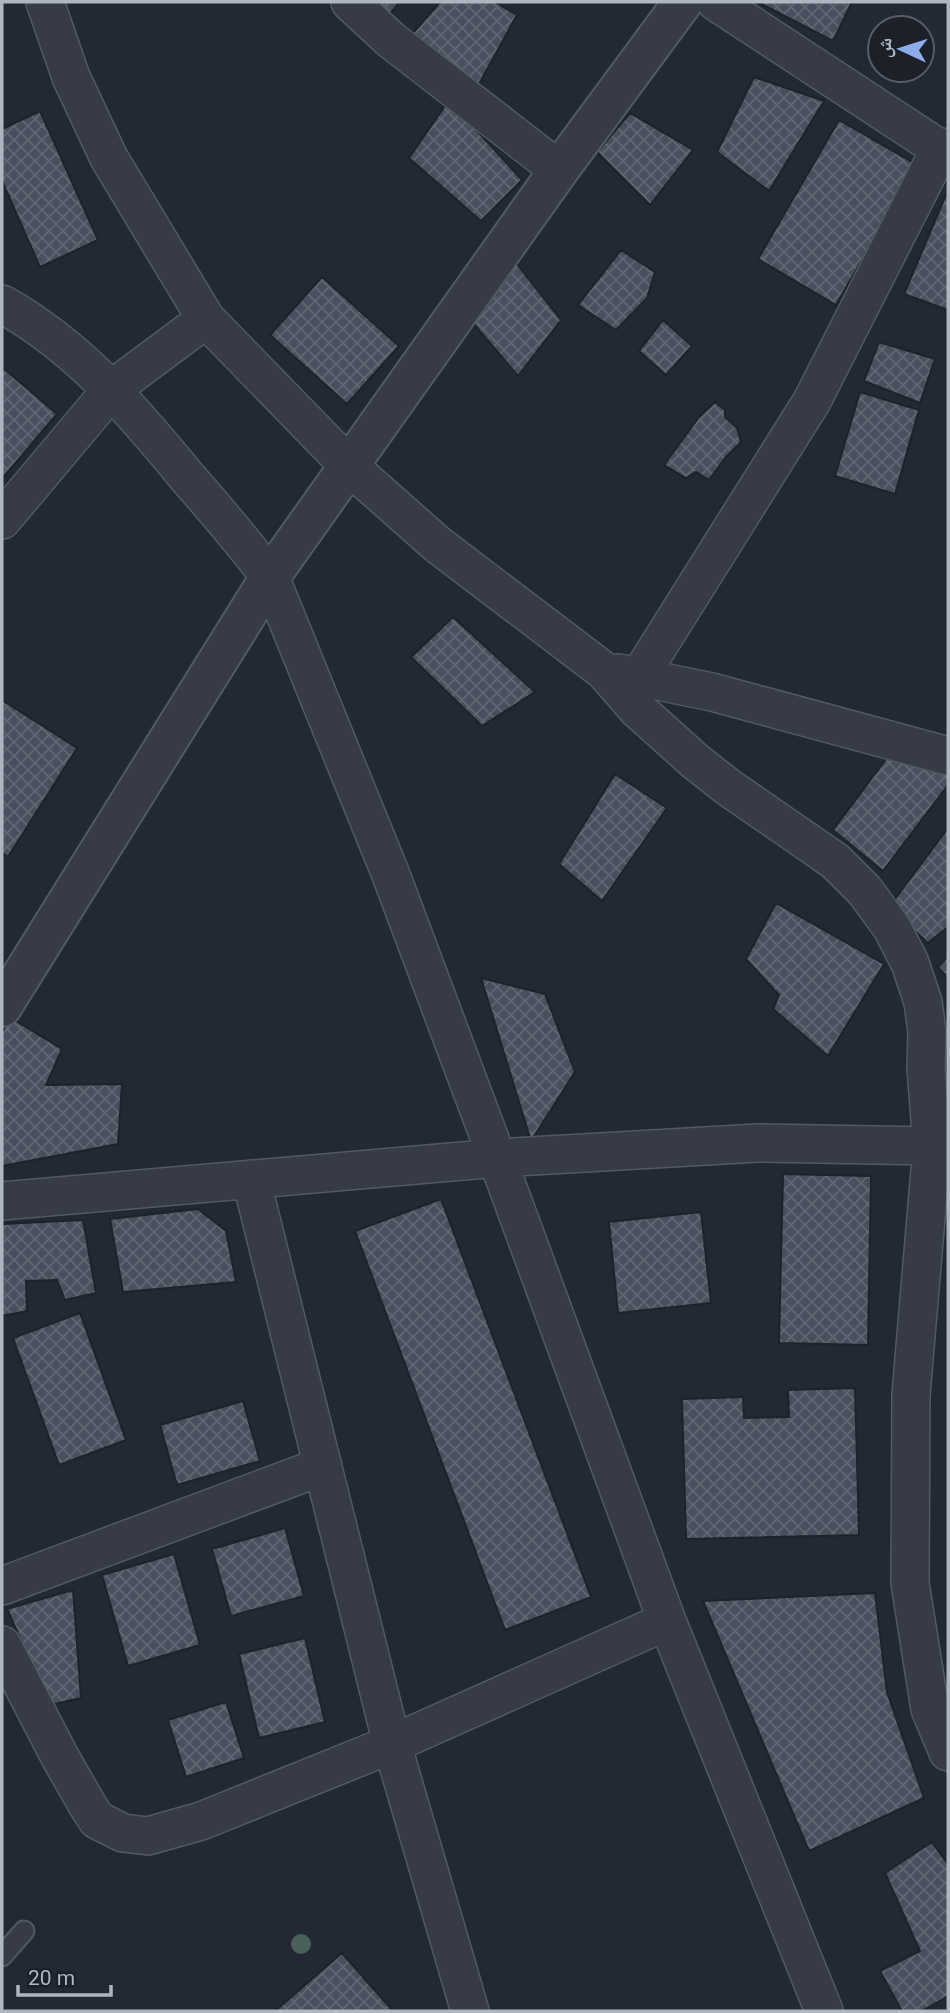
<svg xmlns="http://www.w3.org/2000/svg" width="950" height="2013" font-family="Roboto,'Noto Naskh Arabic',sans-serif">
	<style>
		.building { fill: url(#building-cross-hatch); stroke: #1d222b; stroke-width: 2 }
		.lines { fill: none; stroke-linecap: round; stroke-linejoin: round }
		.service-casing { stroke: #535963; stroke-width: 23 }
		.minor-casing { stroke: #535963; stroke-width: 40 }
		.tertiary-casing { stroke: #535963; stroke-width: 42 }
		.service { stroke: #363b45; stroke-width: 19 }
		.minor { stroke: #363b45; stroke-width: 37 }
		.tertiary { stroke: #363b45; stroke-width: 38 }
		.tree { fill: #4a6158 }
	</style>
	<defs>
		<pattern id="building-cross-hatch" width="8" height="8" patternUnits="userSpaceOnUse" patternTransform="scale(1.75)"><rect width="8" height="8" fill="#49505d"/><path d="M0 0l8 8M0 8l8-8" fill="none" stroke="#616772"/></pattern>
	</defs>
	<rect width="100%" height="100%" fill="#222934"/>
	<path class="building" d="M371 2H399L387 18Z
		M440 2H495L517 15 479 84 406 41Z
		M758 2H852L833 41Z
		M754 77 824 101 769 191 717 152Z
		M449 100 522 180 481 221 409 158Z
		M40 111 98 240 40 267 2 181V129Z
		M630 113 693 150 650 205 597 152Z
		M839 120 917 165 836 305 758 259Z
		M948 190V310L904 294Z
		M621 250 655 272 647 298 616 330 578 305Z
		M516 263 561 320 518 376 473 323Z
		M322 277 399 346 347 404 270 335Z
		M663 320 692 346 666 375 639 351Z
		M879 342 935 359 920 403 864 381Z
		M2 367 57 414 2 479Z
		M860 392 919 410 895 494 835 476Z
		M715 402 725 410V417L737 428 741 442 726 457 709 480 696 472 686 478 664 465 699 417Z
		M453 617 535 692 482 726 411 657Z
		M2 700 77 748 8 857 2 853Z
		M892 751 948 766V785L883 871 833 830Z
		M615 774 667 808 602 901 559 864Z
		M948 828V927L928 943 889 907Z
		M776 903 884 964 828 1056 773 1009 779 995 746 959Z
		M948 956V978L938 967Z
		M481 978 545 994 575 1072 531 1141Z
		M11 1018 62 1049 46 1085 122 1084 118 1144 2 1166V1032Z
		M783 1174 871 1176 868 1345 779 1343Z
		M441 1199 591 1597 505 1630 355 1231Z
		M198 1209 226 1231 236 1282 123 1292 110 1219Z
		M701 1212 711 1303 618 1313 609 1222Z
		M83 1220 96 1293 65 1300 57 1280 26 1281 27 1311 2 1316V1224Z
		M80 1313 126 1440 59 1465 13 1338Z
		M855 1388 859 1535 686 1539 682 1399 743 1397 744 1418 789 1417 788 1390Z
		M243 1401 260 1461 177 1485 160 1425Z
		M285 1528 304 1596 231 1616 212 1549Z
		M174 1554 200 1645 128 1666 102 1575Z
		M73 1590 81 1698 50 1705 7 1609Z
		M875 1593 887 1692 924 1798 809 1851 703 1601Z
		M305 1638 325 1722 259 1738 239 1654Z
		M226 1702 244 1758 186 1777 168 1720Z
		M932 1842 948 1864V1996L922 2011H902L880 1971 920 1951 885 1873Z
		M342 1953 393 2011H275Z"/>
	<g class="lines">
		<defs>
			<path id="service" d="M2 1956 24 1931"/>
			<path id="minor" d="M45 2 71 77 109 158 206 319 349 466 437 544 604 671 636 708 695 761 728 787 835 861 865 891 892 928 910 963 923 1002 927 1032 926 1068 932 1146 911 1395 910 1583 930 1709 948 1752
				M350 2 391 40 559 170
				M716 2 948 154
				M2 304C79 347 133 411 188 478 216 510 244 543 270 577L391 875 497 1158 667 1621 824 2011
				M2 520 112 389 206 319
				M619 673 712 692 948 756
				M639 677 812 401 941 147
				M251 1179 392 1744 470 2011
				M2 1201 497 1158 758 1143 932 1146
				M2 1586 323 1466
				M2 1645 60 1757 88 1806 97 1820 123 1833 148 1836 201 1821 392 1744 667 1621"/>
			<path id="tertiary" d="M2 1007 270 577 559 170 683 2"/>
		</defs>
		<use href="#service" class="service-casing"/>
		<use href="#minor" class="minor-casing"/>
		<use href="#tertiary" class="tertiary-casing"/>
		<use href="#service" class="service"/>
		<use href="#minor" class="minor"/>
		<use href="#tertiary" class="tertiary"/>
	</g>
	<circle class="tree" cx="301" cy="1944" r="10"/>
	<rect width="950" height="2013" fill="none" stroke="#b0b6c1" stroke-width="7"/>
	<g transform="translate(901 49) rotate(274)"><circle r="33" fill="#1b2029" stroke="#575c66" stroke-width="2"/>
	<path d="M0-5L12 26L0 18L-12 26Z" fill="#8dace9"/>
	<text y="-10" font-size="19" font-weight="bold" text-anchor="middle" fill="#b0b6c1">ش</text>
	</g>
	<path d="M18 1985v10h93v-10" fill="none" stroke="#b0b6c1" stroke-width="3.5"/>
	<text x="28" y="1985" font-size="21" fill="#b0b6c1" stroke="#1b2029" stroke-width="5" paint-order="stroke">20 m</text>
</svg>
